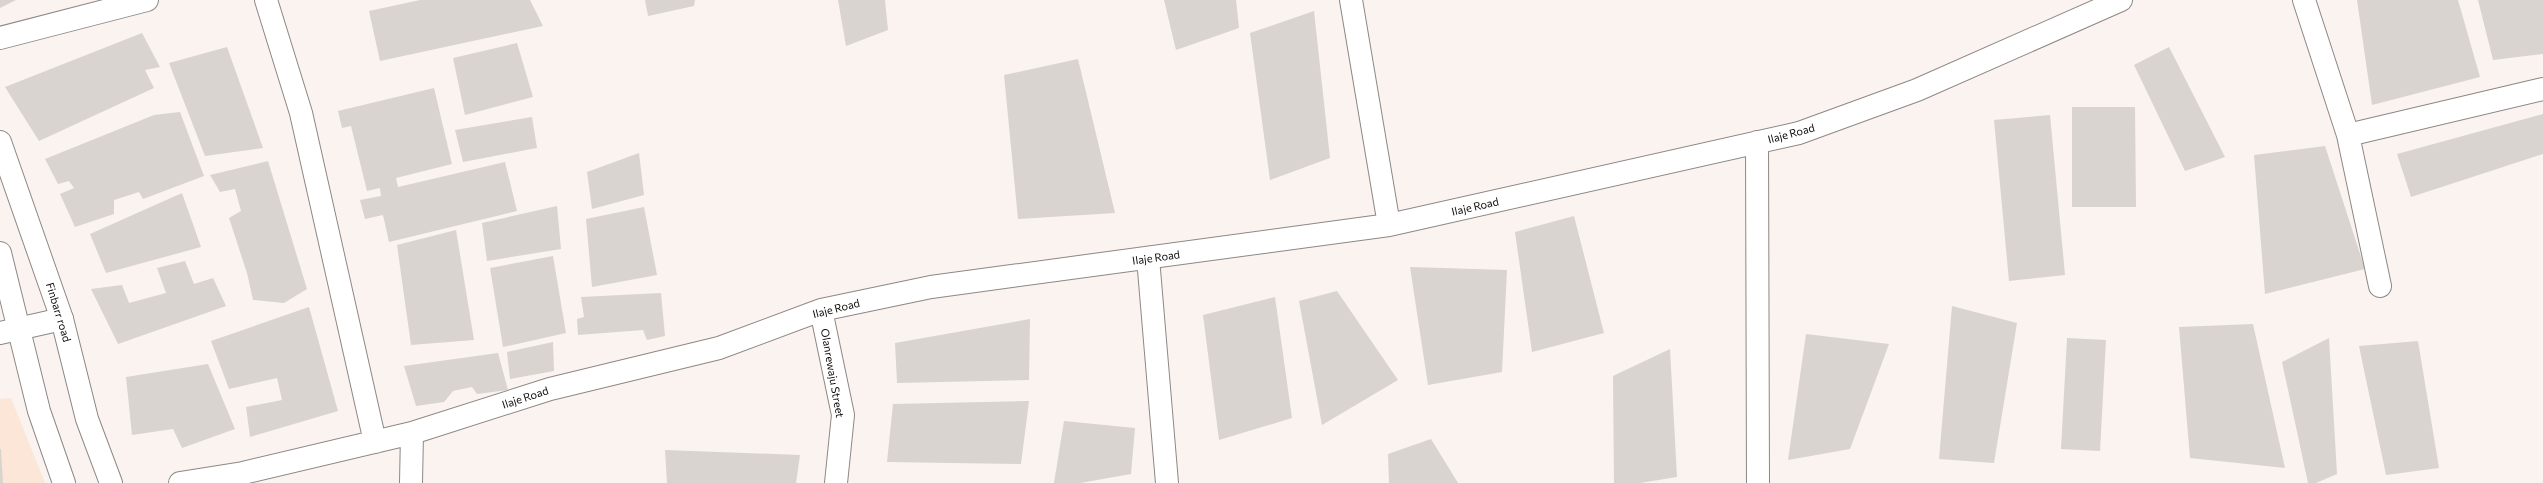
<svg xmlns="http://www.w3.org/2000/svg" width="2543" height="483" font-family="Commissioner,sans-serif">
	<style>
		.education { fill: #fbe6d8 }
		.building { fill: #d9d4cf }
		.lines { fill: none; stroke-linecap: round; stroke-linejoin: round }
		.minor-casing { stroke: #8e8785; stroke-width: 24 }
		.major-casing { stroke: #8e8785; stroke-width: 24 }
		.minor { stroke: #fff; stroke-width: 22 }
		.major { stroke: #fff; stroke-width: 22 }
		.labels { text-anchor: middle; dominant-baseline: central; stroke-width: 3.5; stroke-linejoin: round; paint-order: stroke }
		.street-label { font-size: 11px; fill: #0e0b0b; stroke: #fff }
	</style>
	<rect width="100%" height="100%" fill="#faf3f0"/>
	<path class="education" d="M11 398 45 483H0V399Z"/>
	<path class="building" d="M0 0H16L0 8Z
		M420 0H530L543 26 380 61 369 11Z
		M645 0H695L694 6 648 16Z
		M838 0H885L888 30 846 46Z
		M1164 0H1236L1239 28 1176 50Z
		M2357 0H2458L2480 77 2372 105Z
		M2478 0H2543V54L2493 60Z
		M1314 11 1330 158 1270 180 1250 33Z
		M142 33 160 67 145 70 154 88 39 141 5 87Z
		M517 43 533 97 465 115 453 58Z
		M227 47 263 148 205 156 169 63Z
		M2169 47 2225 157 2185 171 2134 65Z
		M1078 59 1115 213 1018 219 1004 75Z
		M434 88 452 164 396 178 398 187 505 162 517 211 389 242 383 215 365 219 360 200 381 196 380 188 367 191 351 126 342 128 338 111Z
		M2072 107H2135L2136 207H2072Z
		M180 112 204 176 143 199 139 192 114 200V214L75 227 60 194 74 188 69 181 58 184 45 159 154 115Z
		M2543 114V154L2411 197 2397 154Z
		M2050 115 2065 275 2009 281 1994 120Z
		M532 117 537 148 463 162 455 130Z
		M2325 146 2365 269 2265 294 2254 155Z
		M639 153 644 195 592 209 587 172Z
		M268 161 307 289 284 303 253 300 247 273 229 218 241 211 235 189 220 192 210 175Z
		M182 193 201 247 106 273 90 234Z
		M557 206 561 249 487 261 482 223Z
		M644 207 657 275 592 287 586 219Z
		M1574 216 1604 333 1532 352 1515 232Z
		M456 230 474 340 411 345 397 245Z
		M553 256 566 333 503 347 490 268Z
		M185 261 194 284 213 278 226 306 118 344 91 289 122 285 129 303 166 293 157 268Z
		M1410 267 1507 270 1502 372 1428 385Z
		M1337 291 1398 380 1322 425 1299 301Z
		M661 293 665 336 647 340 643 330 578 335 577 319 584 317 581 297Z
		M1275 297 1292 418 1219 440 1203 315Z
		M1952 306 2017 323 1994 463 1939 459Z
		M309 307 338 411 250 437 246 407 282 400 277 378 229 389 211 341Z
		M1030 319 1029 380 897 383 895 343Z
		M2253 324 2285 468 2190 458 2179 327Z
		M1806 334 1889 344 1850 449 1788 460Z
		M2067 338 2106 340 2100 451 2061 449Z
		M2329 338 2337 474 2316 483H2308L2282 362Z
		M2418 341 2439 468 2386 475 2359 346Z
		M553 342 554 371 510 379 507 352Z
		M1670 349 1677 477 1640 483H1614L1613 376Z
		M498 353 508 390 477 394 472 387 453 391 444 402 416 406 404 366Z
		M208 364 235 429 182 448 173 429 132 435 126 377Z
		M1029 401 1021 464 887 462 893 404Z
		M1064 421 1135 428 1131 474 1080 483H1054Z
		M1431 439 1458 483H1389L1388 454Z
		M0 449H1L3 483H0Z
		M665 450 800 455 796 483H667Z"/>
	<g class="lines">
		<defs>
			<path id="minor" d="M266 0 301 113 375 442
				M1351 0 1389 225
				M2304 0 2348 135 2380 286
				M0 38 147 0
				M2348 135 2543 89
				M1757 142 1758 483
				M1148 258 1167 483
				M821 310 843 415 836 483
				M0 333 62 319
				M180 483 243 473 412 433 550 389 719 348 821 310 931 287 1389 225 1799 133 1917 90 2121 0
				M411 483 412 433"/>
			<path id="major" d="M0 142 62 319 87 419 111 483
				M0 253 39 411 64 483"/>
		</defs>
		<use href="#minor" class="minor-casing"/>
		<use href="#major" class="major-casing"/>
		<use href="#minor" class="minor"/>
		<use href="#major" class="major"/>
	</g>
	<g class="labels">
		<g class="street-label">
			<text transform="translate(1791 133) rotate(-15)">Ilaje Road</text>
			<text transform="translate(1475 206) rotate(-13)">Ilaje Road</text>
			<text transform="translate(1156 257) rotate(-8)">Ilaje Road</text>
			<text transform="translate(836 308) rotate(-14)">Ilaje Road</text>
			<text transform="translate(59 312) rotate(73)">Finbarr road</text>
			<text transform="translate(833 373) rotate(80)">Olanrewaju Street</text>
			<text transform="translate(525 397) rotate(-18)">Ilaje Road</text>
		</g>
	</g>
</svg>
